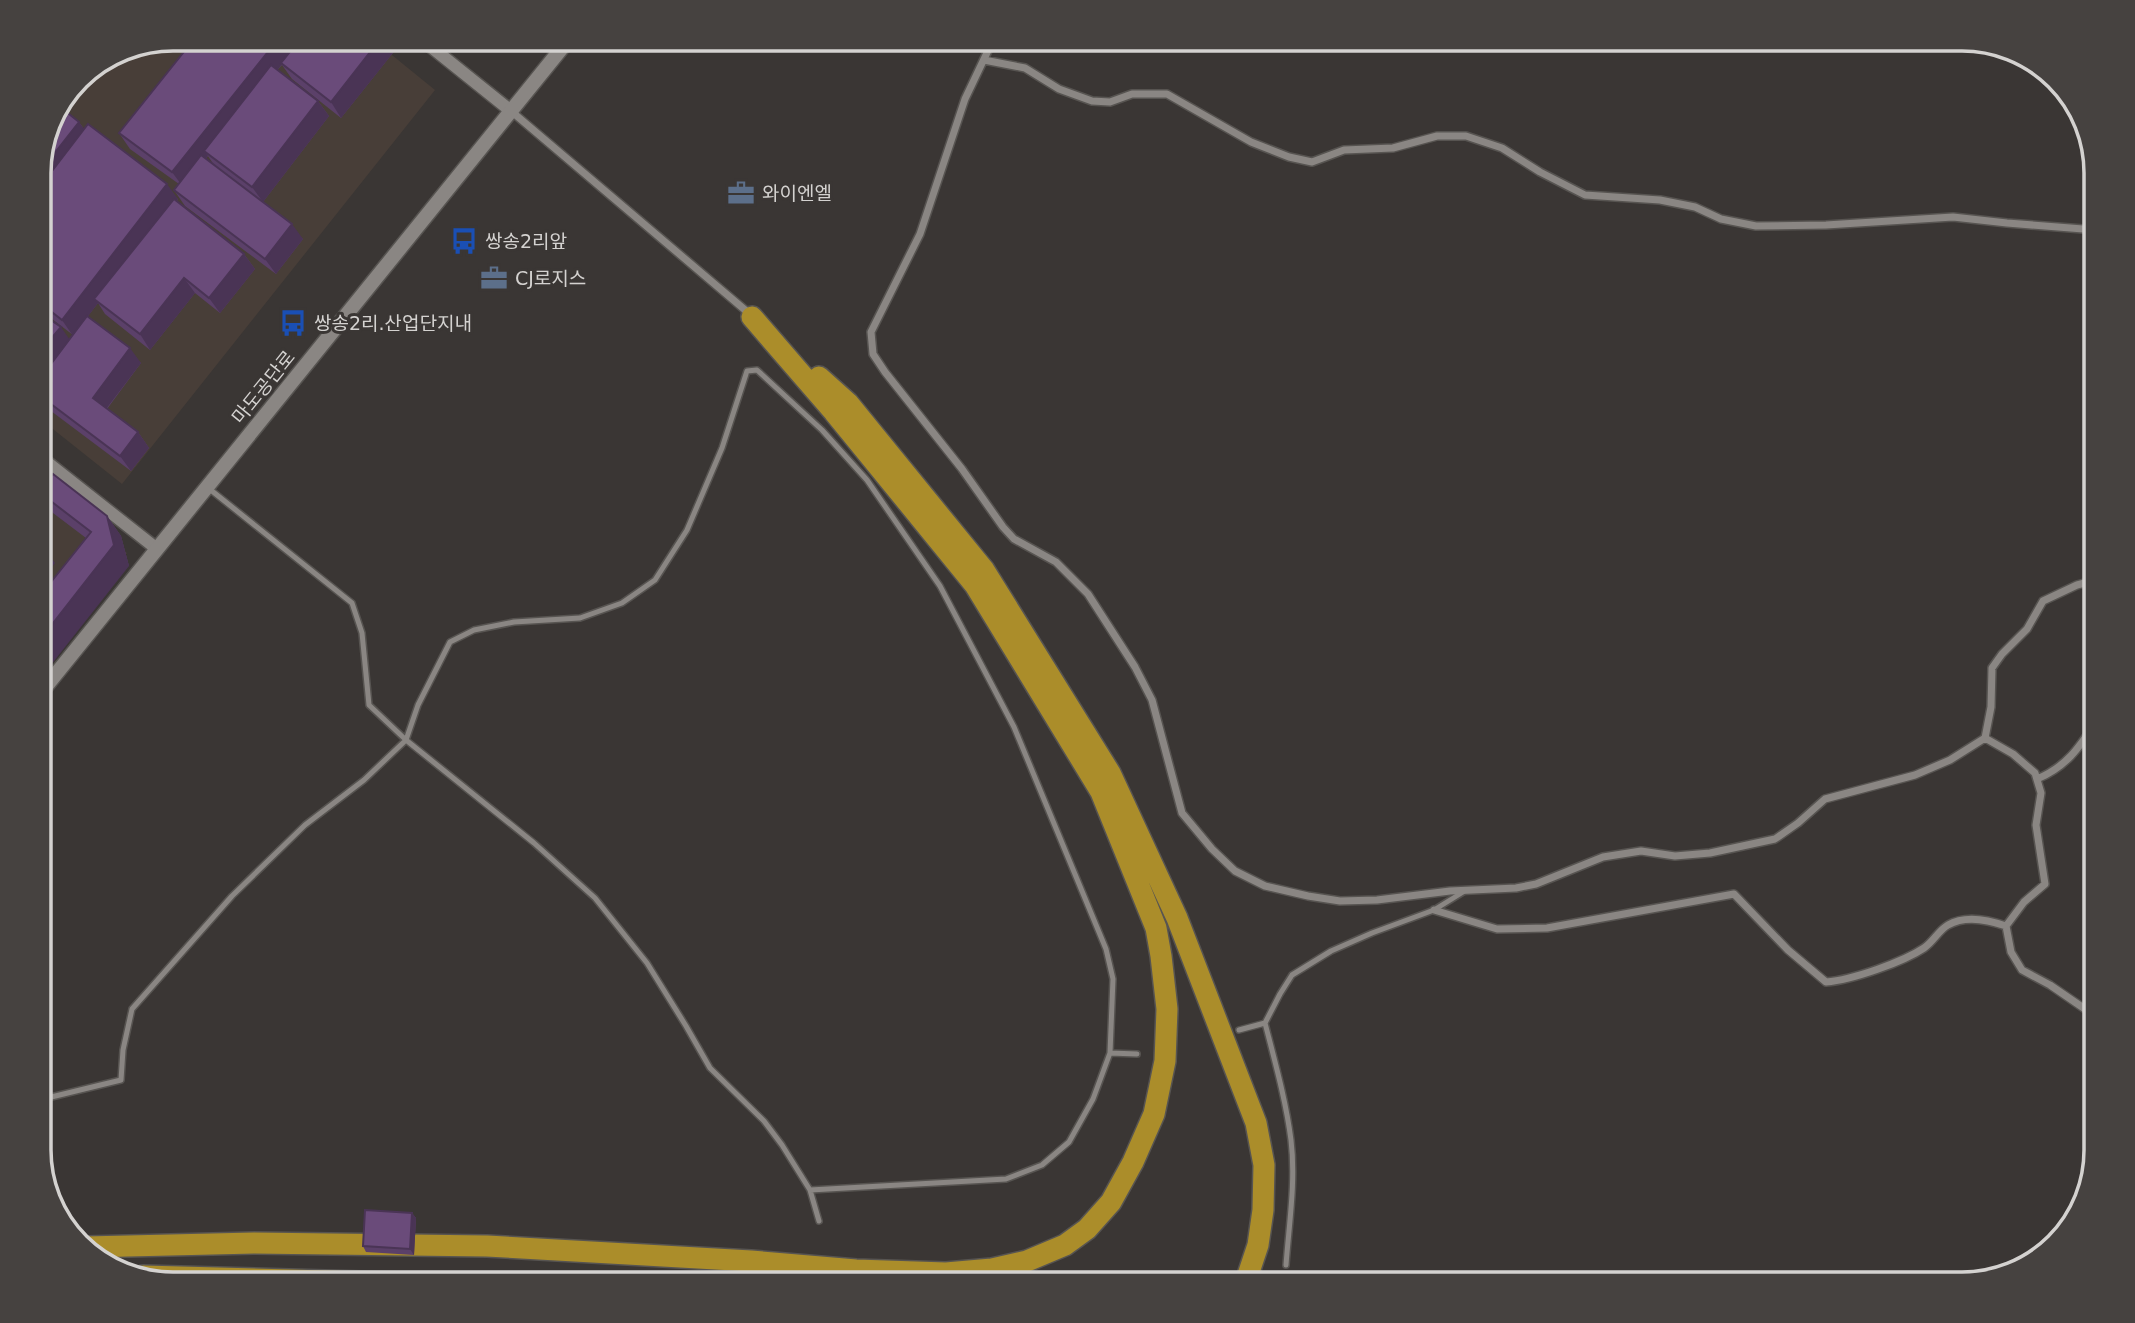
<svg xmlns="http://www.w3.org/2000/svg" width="2135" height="1323" font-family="'DejaVu Sans','Noto Sans KR',sans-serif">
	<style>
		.built { fill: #483e38 }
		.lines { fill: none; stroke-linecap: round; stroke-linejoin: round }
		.service-casing { stroke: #575451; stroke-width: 8 }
		.minor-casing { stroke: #575451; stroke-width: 10 }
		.tertiary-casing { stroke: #575451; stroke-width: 15 }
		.secondary-casing { stroke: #575451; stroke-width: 17 }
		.motorway-casing { stroke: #575451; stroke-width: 24 }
		.service { stroke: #8a8683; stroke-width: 5 }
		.minor { stroke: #8a8683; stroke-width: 7 }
		.tertiary { stroke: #8a8683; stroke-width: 12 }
		.secondary { stroke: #8a8683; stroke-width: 14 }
		.motorway { stroke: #ab8d2a; stroke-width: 21 }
		.wall { fill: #5b4069; fill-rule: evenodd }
		.shaded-wall { fill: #4a3455 }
		.building { fill: #6a4b7a; stroke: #4a3455; stroke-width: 2 }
		.labels { text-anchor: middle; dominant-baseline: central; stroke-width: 6; stroke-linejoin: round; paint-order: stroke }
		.poi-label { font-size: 19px; fill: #d4d2d0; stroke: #3a3634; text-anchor: start }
		.street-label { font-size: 19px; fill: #d4d2d0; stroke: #3a3634 }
		.rim { fill: none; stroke: #d4d2d0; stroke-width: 3.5 }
	</style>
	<rect width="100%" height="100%" fill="#3a3634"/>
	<path class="built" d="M371 38 435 90 122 484 39 418V165L78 78 122 49 173 39Z
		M39 482 127 553 39 662Z"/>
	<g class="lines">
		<defs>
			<path id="service" d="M207 487 352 603 362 633 369 705 406 740 534 843 595 898 647 963 686 1026 710 1068 764 1121 782 1145 810 1190 819 1221
				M1265 1023C1275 1062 1286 1101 1291 1140 1296 1181 1289 1224 1286 1265
				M1239 1030 1265 1023 1280 994 1292 975 1331 951 1372 933 1434 910 1463 892
				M1110 1053 1137 1054
				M39 1100 121 1080 123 1050 132 1009 232 896 305 825 364 780 406 740 418 705 450 642 474 630 514 622 580 618 622 603 655 580 687 530 722 448 747 371 757 370 822 430 867 480 940 586 1014 727 1106 949 1113 979 1110 1053 1093 1099 1069 1142 1042 1165 1006 1179 810 1190"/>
			<path id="minor" d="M994 38 965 99 920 234 871 332 873 354 885 372 962 469 1003 527 1014 539 1056 562 1088 594 1135 667 1152 700 1182 813 1212 849 1235 871 1265 886 1308 896 1340 901 1377 900 1450 891 1516 888 1536 884 1603 857 1641 851 1675 856 1710 853 1775 839 1798 823 1825 799 1915 775 1950 760 1985 738 1991 707 1992 668 2002 654 2027 629 2043 601 2077 585 2096 580
				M984 60 1025 68 1059 89 1092 101 1110 102 1132 94H1167L1251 142 1289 157 1312 162 1344 150 1393 148 1437 136H1466L1502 148 1540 172 1585 195 1660 200 1695 207 1721 219 1756 226 1826 225 1953 217 2007 223 2096 230
				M511 111 751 315
				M1985 738 2013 754 2035 773 2041 793 2036 825 2045 884 2024 902 2006 926 2011 952 2022 970 2050 985 2085 1009 2096 1011
				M2037 779C2066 767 2079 748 2096 722
				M1434 910 1497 929 1547 928 1734 894 1788 950 1826 982C1852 980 1903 962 1924 948 1933 942 1939 930 1948 925 1965 915 1989 920 2006 926"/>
			<path id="tertiary" d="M420 38 511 111
				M39 456 157 549"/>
			<path id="secondary" d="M39 695 570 38"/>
			<path id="motorway" d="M819 377 848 403 984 570 1110 773 1177 918 1256 1123 1264 1165 1263 1210 1258 1245 1246 1281
				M86 1247 254 1243 487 1246 751 1261 856 1270 946 1273 992 1269 1027 1261 1065 1245 1087 1229 1111 1202 1133 1162 1154 1114 1165 1061 1167 1009 1161 956 1156 928 1101 792 975 585 834 412 752 317
				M143 1276 434 1284"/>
		</defs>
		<use href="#service" class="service-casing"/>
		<use href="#minor" class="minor-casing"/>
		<use href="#tertiary" class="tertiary-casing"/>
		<use href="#secondary" class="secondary-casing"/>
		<use href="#motorway" class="motorway-casing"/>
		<use href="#service" class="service"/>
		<use href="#minor" class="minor"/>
		<use href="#tertiary" class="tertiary"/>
		<use href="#secondary" class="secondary"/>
		<use href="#motorway" class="motorway"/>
	</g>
	<path class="wall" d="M195 38 400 44 341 118 292 79 282 65 277 70 318 101 329 116 263 202 303 239 276 274 185 206 174 190 179 184 130 149 119 133ZM208 156 214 165 206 159Z
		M79 122 84 129 178 199 177 201 244 254 255 269 220 313 195 293 150 350 105 314 98 303 88 316 141 363 107 409 138 432 149 448 131 471 43 405 39 400V312L69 340 73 335 39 309V165Z
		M39 492 107 516 121 536 129 566 86 538 53 513Z
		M412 1213 416 1218 414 1255 366 1252 363 1246Z"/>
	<path class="shaded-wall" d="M279 38H303L209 155 204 151 208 156 183 187 172 172Z
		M381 38H396L400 44 341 118 331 102Z
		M318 101 329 116 263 202 252 187Z
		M79 122 90 137 39 202V173Z
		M167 184 178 199 99 302 94 299 98 303 73 336 62 320Z
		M292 224 303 239 276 274 265 259Z
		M244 254 255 269 220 313 209 298Z
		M184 278 195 293 150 350 140 334Z
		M61 327 72 343 39 382V353Z
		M130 348 141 363 103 413 93 398Z
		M138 432 149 448 131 471 120 456Z
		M107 516 121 536 129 566 39 680V641Z
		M41 543 55 563 39 584V545Z
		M412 1213 416 1218 414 1255 410 1249Z"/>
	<path class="building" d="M195 38H279L172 172 119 133Z
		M301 38H381L331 102 281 63Z
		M271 65 318 101 252 187 204 151Z
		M64 110 79 122 39 173V165Z
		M88 124 167 184 62 320 39 302V188Z
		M201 155 292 224 265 259 174 190Z
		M174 199 244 254 209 298 184 278 140 334 94 299Z
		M39 312 61 327 39 353Z
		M87 316 130 348 93 398 138 432 120 456 39 395V380Z
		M53 474 107 516 114 545 39 641V597L91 532 39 492Z
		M365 1210 412 1213 410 1249 363 1246Z"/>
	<defs>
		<symbol id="office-bare" viewBox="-9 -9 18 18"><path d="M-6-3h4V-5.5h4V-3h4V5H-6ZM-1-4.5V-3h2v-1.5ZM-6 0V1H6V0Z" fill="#5c6f8a" stroke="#3a3634" stroke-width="2.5" paint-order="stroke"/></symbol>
		<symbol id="bus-bare" viewBox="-9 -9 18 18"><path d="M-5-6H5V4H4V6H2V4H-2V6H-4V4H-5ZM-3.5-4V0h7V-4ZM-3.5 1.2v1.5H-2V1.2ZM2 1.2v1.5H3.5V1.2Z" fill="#1a4fb4" stroke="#3a3634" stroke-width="2.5" paint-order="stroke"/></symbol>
	</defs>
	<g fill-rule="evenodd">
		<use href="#office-bare" x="722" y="174" width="38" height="38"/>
		<use href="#bus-bare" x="445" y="222" width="38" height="38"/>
		<use href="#office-bare" x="475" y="259" width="38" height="38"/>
		<use href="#bus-bare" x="274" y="304" width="38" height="38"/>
	</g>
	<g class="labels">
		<g class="poi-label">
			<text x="762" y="193">와이엔엘</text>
			<text x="485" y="241">쌍송2리앞</text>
			<text x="515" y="278">CJ로지스</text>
			<text x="314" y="323">쌍송2리.산업단지내</text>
		</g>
		<g class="street-label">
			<text transform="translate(263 387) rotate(-51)">마도공단로</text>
		</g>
	</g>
	<path d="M0 0H2135V1323H0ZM173 51H1962A122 122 0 0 1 2084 173V1150A122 122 0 0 1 1962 1272H173A122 122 0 0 1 51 1150V173A122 122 0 0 1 173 51Z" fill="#464240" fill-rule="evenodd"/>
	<path class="rim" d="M173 51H1962A122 122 0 0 1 2084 173V1150A122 122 0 0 1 1962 1272H173A122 122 0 0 1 51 1150V173A122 122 0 0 1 173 51Z"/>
</svg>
